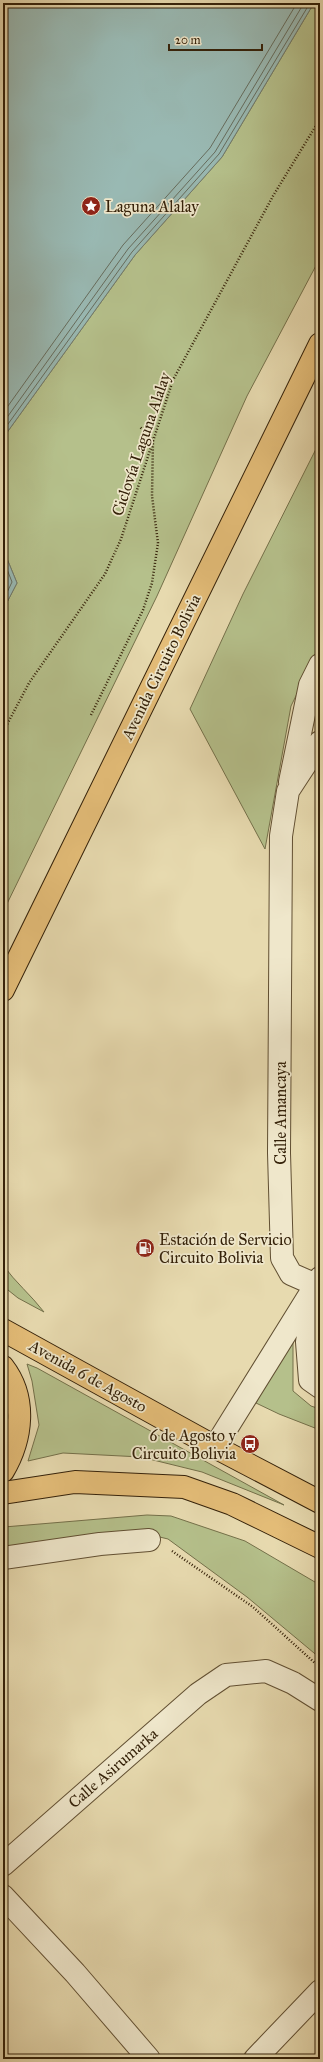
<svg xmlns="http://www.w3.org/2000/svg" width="323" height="2062" font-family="'IM FELL Great Primer',serif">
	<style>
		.green { fill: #b5c08b; stroke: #74704a }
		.water { fill: #99b9b3; stroke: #717c6f }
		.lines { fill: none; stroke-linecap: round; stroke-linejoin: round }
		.shore { stroke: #666d5e; stroke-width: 1 }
		.minor-casing { stroke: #614f32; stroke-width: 24 }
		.major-casing { stroke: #342109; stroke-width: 24 }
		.highway-casing { stroke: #342109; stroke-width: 24 }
		.path { stroke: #342109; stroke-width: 2.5; stroke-dasharray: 1 2; stroke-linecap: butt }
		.minor { stroke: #efe7cb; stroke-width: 22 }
		.major { stroke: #e4bd78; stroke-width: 22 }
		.highway { stroke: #e4bd78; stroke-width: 22 }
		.labels { text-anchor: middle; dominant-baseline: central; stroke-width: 3.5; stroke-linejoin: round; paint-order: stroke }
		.poi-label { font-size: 16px; fill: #342109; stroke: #efe7cb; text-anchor: start }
		.street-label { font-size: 16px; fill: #342109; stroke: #efe7cb }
	</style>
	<rect width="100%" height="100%" fill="#e7daaf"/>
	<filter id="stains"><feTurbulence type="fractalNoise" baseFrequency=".005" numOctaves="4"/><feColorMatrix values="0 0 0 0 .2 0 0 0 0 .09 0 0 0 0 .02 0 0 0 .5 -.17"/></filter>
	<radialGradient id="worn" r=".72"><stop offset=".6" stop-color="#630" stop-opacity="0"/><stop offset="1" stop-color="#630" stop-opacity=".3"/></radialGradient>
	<path class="green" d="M314 3H320V258L247 396 157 596 3 912V610L17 583 3 549V438L135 255 222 157Z
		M320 441V647L291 706 265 849 190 709 243 594Z
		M3 1265C15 1282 31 1295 44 1312L18 1298 3 1286Z
		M293 1325V1391L311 1406 320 1409V1430L279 1414 256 1403Z
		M27 1364 37 1368 284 1505 202 1472 141 1457 63 1453 28 1461 39 1425 32 1381Z
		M147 1515 171 1516 245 1541 320 1585V1658L247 1597 168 1539 143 1533 3 1547 4 1527Z"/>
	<path class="water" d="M3 3H314L222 157 135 255 3 438Z
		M3 549 17 583 3 610Z"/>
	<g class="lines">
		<path class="shore" d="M3 413 123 245 210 148 297 3
			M3 423 128 249 215 152 304 3
			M3 431 132 252 219 154 310 3
			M3 559 12 582 3 601"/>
		<defs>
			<path id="minor" d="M290 782 310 685 320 665
				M316 1285 291 1274 282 1258 279 1153 281 836 288 791 320 742
				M315 1294 307 1342 310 1380 320 1387
				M215 1447 320 1278
				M3 1558 100 1544 149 1540
				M3 1865 198 1694 226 1675 266 1671 293 1683 320 1700
				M3 1896 75 1973 149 2059
				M255 2059 320 1991"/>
			<path id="major" d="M3 1330 215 1447 320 1502
				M3 1493 75 1482 184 1487 232 1504 320 1547"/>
			<path id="highway" d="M3 990 320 344
				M3 1367C27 1398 22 1439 3 1471"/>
		</defs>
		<use href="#minor" class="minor-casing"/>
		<use href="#major" class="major-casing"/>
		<use href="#highway" class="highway-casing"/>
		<path class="path" d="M91 715 143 610 152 583 158 543 152 496 153 440 140 427
			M3 732 29 683 105 574 121 539 173 380 273 196 320 119
			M172 1551 253 1607 316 1664"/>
		<use href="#minor" class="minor"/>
		<use href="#major" class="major"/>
		<use href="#highway" class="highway"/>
	</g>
	<defs>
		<symbol id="sight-disc" viewBox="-11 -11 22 22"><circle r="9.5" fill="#8f2418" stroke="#efe7cb"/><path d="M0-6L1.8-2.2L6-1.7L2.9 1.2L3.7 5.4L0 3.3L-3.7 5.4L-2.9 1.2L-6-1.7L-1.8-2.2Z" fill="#fff"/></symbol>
		<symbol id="fuel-disc" viewBox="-11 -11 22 22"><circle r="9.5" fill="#8f2418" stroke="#efe7cb"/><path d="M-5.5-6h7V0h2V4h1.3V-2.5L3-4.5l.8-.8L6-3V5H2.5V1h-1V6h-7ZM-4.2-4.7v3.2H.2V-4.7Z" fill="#fff"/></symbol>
		<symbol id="bus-disc" viewBox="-11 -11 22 22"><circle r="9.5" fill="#8f2418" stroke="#efe7cb"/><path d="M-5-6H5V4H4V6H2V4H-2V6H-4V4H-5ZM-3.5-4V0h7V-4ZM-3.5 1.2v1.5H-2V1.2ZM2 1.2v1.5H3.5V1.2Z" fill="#fff"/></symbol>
	</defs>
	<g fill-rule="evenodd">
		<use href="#sight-disc" x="80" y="195" width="22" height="22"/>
		<use href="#fuel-disc" x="134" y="1237" width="22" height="22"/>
		<use href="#bus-disc" x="239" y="1433" width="22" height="22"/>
	</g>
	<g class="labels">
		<g class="poi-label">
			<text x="105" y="206">Laguna Alalay</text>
			<text x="159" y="1239">Estación de Servicio<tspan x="159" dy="18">Circuito Bolivia</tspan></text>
			<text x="236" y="1435" text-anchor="end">6 de Agosto y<tspan x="236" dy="18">Circuito Bolivia</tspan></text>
		</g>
		<g class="street-label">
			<text transform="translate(141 444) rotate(-71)">Ciclovía Laguna Alalay</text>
			<text transform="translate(161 667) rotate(-64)">Avenida Circuito Bolivia</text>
			<text transform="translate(280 1113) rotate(-90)">Calle Amancaya</text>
			<text transform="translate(88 1376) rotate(29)">Avenida 6 de Agosto</text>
			<text transform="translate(113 1768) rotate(-41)">Calle Asirumarka</text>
		</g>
	</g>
	<rect width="323" height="2062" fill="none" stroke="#e7daaf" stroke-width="16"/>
	<rect x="4" y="4" width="315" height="2054" fill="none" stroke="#342109" stroke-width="2"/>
	<rect x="8" y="8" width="307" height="2046" fill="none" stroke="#342109"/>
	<path d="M169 44v6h93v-6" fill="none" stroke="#342109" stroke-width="2"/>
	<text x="175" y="44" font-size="12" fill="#342109" stroke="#efe7cb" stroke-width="3" paint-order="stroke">20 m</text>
	<rect width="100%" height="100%" filter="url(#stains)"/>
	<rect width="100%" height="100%" fill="url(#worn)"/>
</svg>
